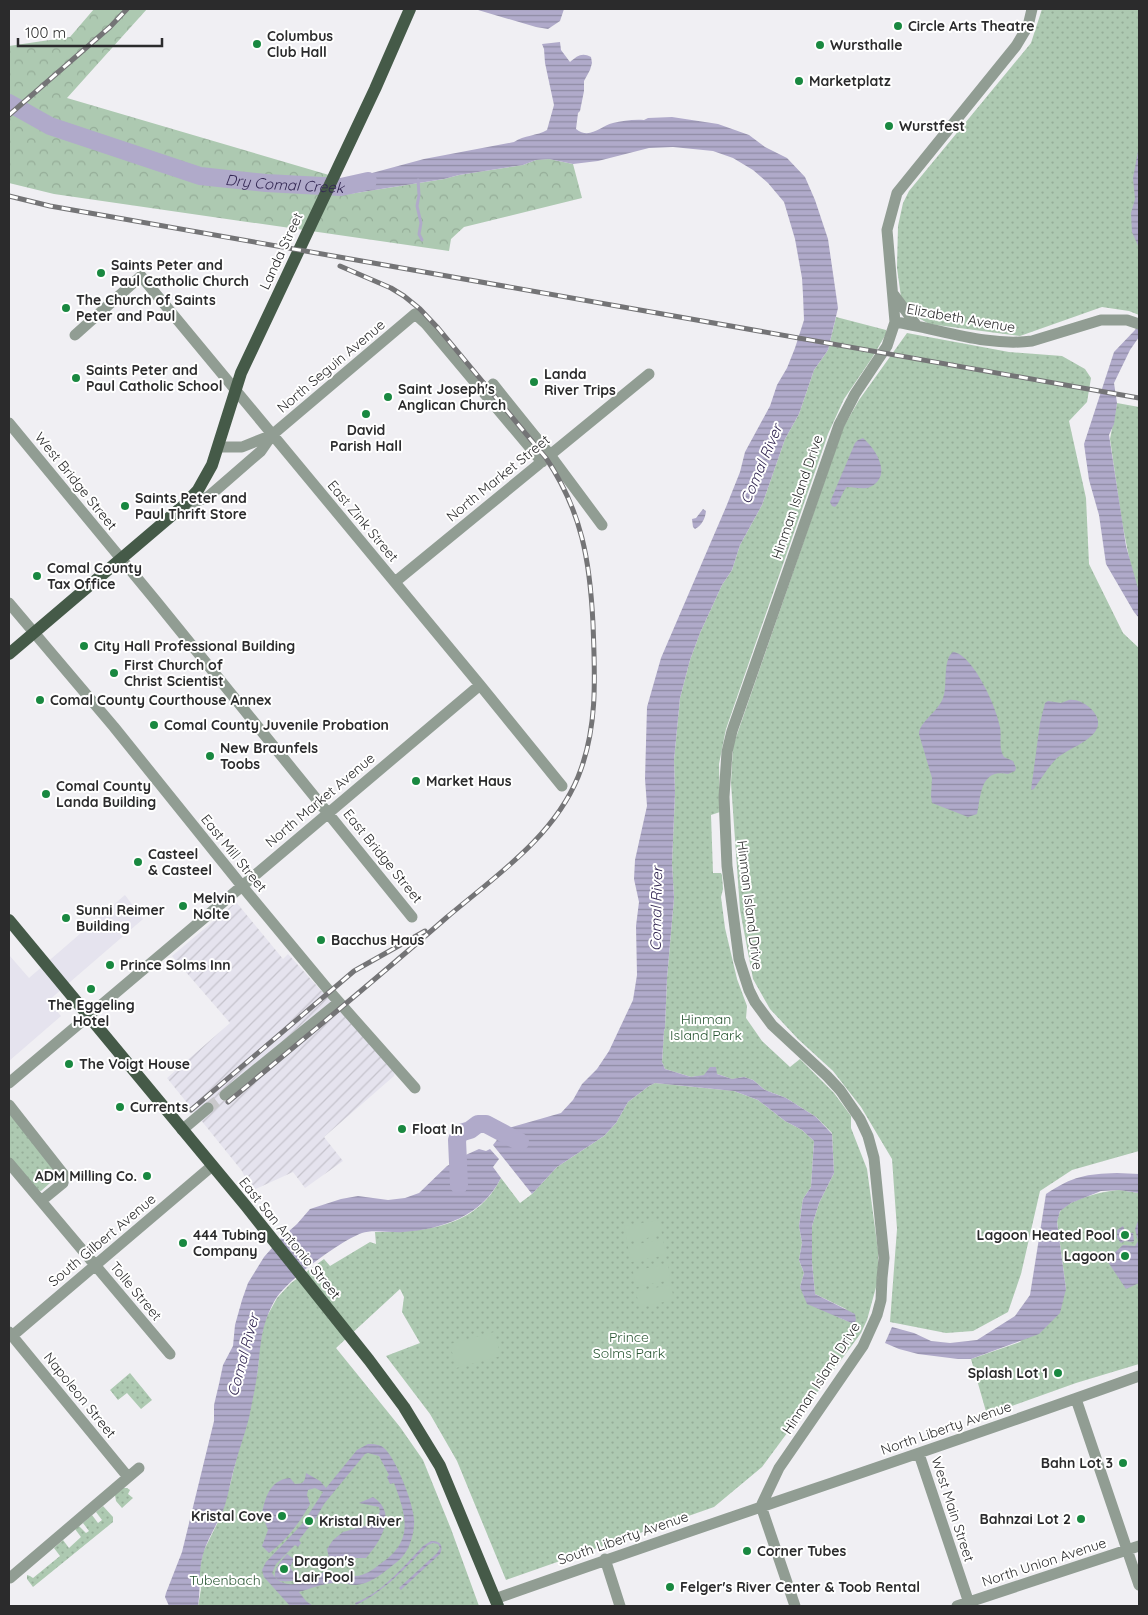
<svg xmlns="http://www.w3.org/2000/svg" width="1148" height="1615" font-family="Quicksand,sans-serif">
	<style>
		.built { fill: #e5e3ee }
		.industrial { fill: url(#industrial-furrows) }
		.grass { fill: url(#grass-dots) }
		.forest { fill: url(#forest-crowns) }
		.garden { fill: #adc9b1 }
		.water { fill: url(#water-rules); fill-rule: evenodd }
		.lines { fill: none; stroke-linecap: round; stroke-linejoin: round }
		.stream { stroke: #b0aaca; stroke-width: 3 }
		.river { stroke: #b0aaca; stroke-width: 18 }
		.minor-tunnel { stroke: #c9c8cb; stroke-width: 11; stroke-dasharray: 11 5.5; stroke-linecap: butt }
		.minor { stroke: #919d93; stroke-width: 11 }
		.major { stroke: #455a48; stroke-width: 12 }
		.rail-casing { stroke: #747476; stroke-width: 5 }
		.rail { stroke: #fff; stroke-width: 3; stroke-dasharray: 9; stroke-linecap: butt }
		.poi-dot { fill: #198840; stroke: #fff; stroke-width: 2 }
		.labels { text-anchor: middle; dominant-baseline: central; stroke-width: 4; stroke-linejoin: round; paint-order: stroke }
		.poi-label { font-size: 14px; font-weight: bold; fill: #2b2b2c; stroke: #fff; text-anchor: start }
		.street-label { font-size: 14px; fill: #2b2b2c; stroke: #fff }
		.park-label { font-size: 14px; fill: #295633; stroke: #fff }
		.water-label { font-size: 15px; font-style: italic; fill: #332753; stroke: #fff }
	</style>
	<defs>
		<pattern id="industrial-furrows" width="10" height="10" patternUnits="userSpaceOnUse" patternTransform="scale(1.25)"><rect width="10" height="10" fill="#e5e3ee"/><path d="M-1 1l2-2M0 10L10 0M9 11l2-2" fill="none" stroke="#c5c3cc"/></pattern>
		<pattern id="grass-dots" width="8" height="8" patternUnits="userSpaceOnUse" patternTransform="scale(1.25)"><rect width="8" height="8" fill="#adc9b1"/><path d="M2 2h.1M6 6h.1" fill="none" stroke="#95ad98" stroke-width="1.8" stroke-linecap="round"/></pattern>
		<pattern id="forest-crowns" width="20" height="18" patternUnits="userSpaceOnUse" patternTransform="scale(1.25)"><rect width="20" height="18" fill="#adc9b1"/><path d="M2 6a3 3 0 1 1 6 0M12 15a3 3 0 1 1 6 0" fill="none" stroke="#95ad98"/></pattern>
		<pattern id="water-rules" width="6" height="5" patternUnits="userSpaceOnUse" patternTransform="scale(1.25)"><rect width="6" height="5" fill="#b0aaca"/><path d="M0 2.5h6" fill="none" stroke="#8f8ba4"/></pattern>
	</defs>
	<rect width="100%" height="100%" fill="#f0eff3"/>
	<path class="built" d="M125 895 143 919 48 1001 61 1016 9 1061V955L29 978Z"/>
	<path class="industrial" d="M236 902 283 959 288 954 395 1072 394 1076 324 1137 343 1161 305 1188 293 1172 251 1191 242 1171 167 1078 230 1023 172 956Z"/>
	<path class="grass" d="M1042 9H1139V315L1129 311 1102 307 1020 336 929 324 912 314 901 297 897 268 898 226 903 203 909 191 1031 43Z
		M836 317 886 330V334L872 358 844 399 828 434 726 729 719 764 720 812 711 815 713 873H721L722 875 723 889 721 897 725 928 737 979 747 1006 746 1018 762 1041 790 1067 800 1059 834 1093 851 1116V1128L867 1169 878 1250V1280L867 1320 861 1333 762 1467 714 1507 506 1580 457 1461 430 1414 386 1356 420 1343 402 1312 404 1297 400 1289 336 1348 400 1427 423 1460 451 1529 479 1606H198L201 1589 199 1573 203 1552 217 1524 230 1485 258 1370 259 1347 265 1320 277 1298 291 1283 324 1259 330 1266 370 1242 376 1244 375 1232C425 1232 476 1228 501 1178L520 1203 532 1194 557 1167 604 1136 616 1123 628 1102 649 1086 655 1083 734 1091 758 1100 785 1121 802 1130 814 1141 811 1187 803 1199 799 1226 802 1243 799 1260 804 1273 800 1287 836 1316 854 1324 846 1309 815 1294 812 1262V1226L819 1203 834 1173 832 1133 816 1117 786 1098 765 1090 753 1080 744 1077 732 1079 717 1074 691 1077 665 1069 662 1062 664 1031 665 1028 667 978 674 898 672 863 675 793 674 760 680 698 690 660 700 633 722 585 732 570 740 545 762 505 785 439 799 414 814 370 828 350Z
		M907 333 1009 352 1062 356 1085 369 1091 378 1087 402 1069 421 1086 498 1089 564 1123 633 1139 648V1151L1072 1170 1040 1191 1021 1274 1008 1312 973 1331 946 1333 890 1322 897 1229 892 1159 861 1107 833 1071 798 1039 770 1009 753 979 740 910 731 783 733 746 843 428 859 400Z
		M1117 403 1139 407V592L1133 578 1122 522 1110 439Z
		M9 1112 59 1175 41 1191 37 1190 9 1157Z
		M1119 1190 1139 1193V1364L1076 1383 987 1415 971 1359 1020 1342 1066 1289 1057 1221C1058 1218 1059 1213 1061 1210 1071 1199 1104 1191 1119 1190Z
		M130 1373 152 1400 141 1409 127 1393 118 1400 110 1390Z
		M123 1488H127L130 1490 128 1494 133 1498 122 1508 116 1501 115 1495Z
		M103 1506 113 1517V1522L33 1587 27 1579V1575L30 1576 33 1578 60 1556 54 1548 63 1540 69 1548 81 1537 75 1529 79 1526 86 1533 89 1531 83 1523 92 1515 98 1523 102 1520 96 1512Z"/>
	<path class="forest" d="M94 9H147L67 98 346 180 343 195 444 179 459 175 523 165 536 160 549 159 573 164 582 198 464 227 451 239 449 251 54 194 9 183V46L70 37Z"/>
	<path class="garden" d="M659 1220 662 1235 627 1242 624 1226Z
		M663 1239 666 1255 631 1262 628 1246Z
		M668 1264 670 1280 636 1287 633 1271Z
		M671 1285 674 1300 639 1307 636 1291Z
		M494 1332 501 1356 456 1368 450 1344Z"/>
	<path class="water" d="M477 9H564L560 21 548 29 536 27 478 10Z
		M560 42 561 50 570 62C577 56 582 52 591 57L592 63 590 70 584 81V91L580 111 578 113 576 129C590 140 600 126 613 123 622 121 634 119 644 120L648 118 672 117 718 124 749 135 765 147 787 158 805 177 815 200 828 239 838 308 828 350 814 370 799 414 785 439 762 505 740 545 732 570 722 585 700 633 690 660 680 698 674 760 675 793 672 863 674 898 667 978 665 1028 664 1031 662 1062 665 1069 691 1077 704 1075 710 1067H716L717 1074 732 1079 744 1077 753 1080 765 1090 786 1098 816 1117 832 1134 834 1173 819 1203 812 1226V1262L815 1294 855 1314 856 1320 854 1324 807 1304 800 1287 804 1273 799 1260 802 1243 799 1226 803 1199 811 1187 814 1141 802 1130 785 1121 758 1100 734 1091 655 1083 649 1086 628 1102 616 1123 604 1136 557 1167 532 1194 493 1145 500 1136V1129L512 1127 561 1113 573 1100 582 1084 597 1069 609 1051 633 1000 637 975 636 926 639 902 634 879 635 860 647 806 645 779 647 707 661 658 726 507 740 472 745 452 770 406 777 385 787 368 795 348 804 320 803 295 802 278 795 239 784 202 768 183 753 170 733 158 713 151 673 147 649 148 598 161 573 164 549 159 536 160 523 165 459 175 444 179 343 195 346 180 424 159 514 142C524 135 537 136 547 130L554 105 545 63 544 49 542 44Z
		M1139 146V248L1132 232 1131 213 1135 199 1133 178Z
		M1139 322V337L1130 350 1114 383 1117 403 1114 424 1109 435 1126 546 1139 592V618L1134 612 1106 564 1099 515 1089 480 1084 444 1114 352 1135 330Z
		M863 438C876 449 893 476 870 487 863 490 855 487 847 487 841 493 841 501 835 507L832 506 830 502 855 443 858 440Z
		M703 509 706 511C705 519 702 525 695 529L693 527 692 519 696 518Z
		M953 652C973 654 997 708 1000 727 1002 738 998 747 1004 757L1013 761 1016 768 1015 771 1008 774C980 768 981 796 977 814L968 817 932 803 931 796 932 778 919 734C919 722 938 712 943 698 948 686 942 660 953 652Z
		M1069 700C1077 699 1087 704 1093 711 1113 735 1069 747 1057 758 1048 767 1041 779 1034 789L1031 790 1040 723 1045 703 1048 701 1061 703Z
		M479 1149 486 1151 490 1149 499 1159 493 1167 501 1178C482 1216 443 1229 403 1232 392 1233 372 1229 362 1233 340 1241 286 1281 275 1300 261 1325 261 1342 258 1369 256 1385 252 1402 249 1418 245 1434 239 1449 235 1465 231 1478 229 1492 225 1505 219 1522 208 1537 203 1554 198 1572 201 1588 198 1606H169L165 1597 166 1593 182 1552 214 1421V1405L219 1384 223 1365 233 1346 235 1325 242 1300 248 1283 264 1257 279 1240 297 1224 310 1209 341 1199 358 1196 388 1200 405 1198 419 1193 447 1166 457 1161 459 1158Z
		M1117 1173 1139 1174V1193L1119 1190 1101 1191 1071 1203 1060 1211 1057 1222 1066 1289 1060 1313 1039 1334 971 1359H958L918 1354 899 1349 885 1343 892 1327 914 1333 931 1341 950 1343 977 1340 1015 1316 1030 1295 1046 1194C1073 1176 1086 1174 1117 1173Z
		M1138 1221 1139 1222V1283L1126 1289 1108 1262 1112 1255 1123 1245 1135 1246 1138 1241 1135 1229Z
		M1123 1226 1126 1233H1133L1134 1241 1132 1242 1125 1241 1121 1243 1117 1238V1230Z
		M368 1444C374 1444 380 1444 385 1449 397 1461 413 1503 414 1519 415 1533 409 1553 398 1561 387 1570 370 1585 355 1585 348 1585 340 1582 333 1583 321 1584 310 1589 299 1592L306 1601 313 1606H290L264 1577 262 1570 266 1562 303 1523 323 1492 315 1488 308 1490 307 1495 310 1504C301 1521 285 1542 269 1553L262 1546 268 1530 265 1522 261 1520C264 1501 268 1480 290 1478L295 1484C304 1484 305 1481 306 1473L320 1481 326 1488 357 1450ZM368 1453 379 1456 389 1475 387 1477 390 1484 394 1483C406 1515 415 1541 380 1564 374 1569 364 1576 356 1576 345 1576 336 1573 325 1575L324 1572 319 1574 320 1577C302 1582 284 1592 272 1573L276 1564 295 1545 298 1547 301 1543 299 1540 316 1518 324 1504 365 1454Z
		M373 1497C398 1513 381 1541 366 1558H354L341 1565 336 1564 329 1558 327 1549 333 1540 343 1532 372 1524 380 1512 379 1507 359 1503Z
		M431 1541C440 1540 444 1546 440 1554L401 1590 399 1588 437 1553 440 1548 438 1544 433 1543 428 1545C406 1567 385 1591 356 1605L355 1603C383 1592 403 1567 423 1546Z
		M287 1554 294 1559 290 1567 298 1580C267 1586 271 1572 287 1554Z"/>
	<g class="lines">
		<path class="stream" d="M418 180 419 195 417 206 421 223 419 234 422 240"/>
		<g class="river">
			<path id="s1" d="M9 103 50 126 200 176 266 183 341 187 368 181"/>
			<path d="M459 1185 457 1140 460 1133 470 1130 478 1124H486L520 1142"/>
		</g>
		<path class="minor-tunnel" d="M208 1108 225 1095"/>
		<path class="minor" d="M1032 9 1028 26 1016 46 897 193 887 230 895 322C940 329 987 347 1032 341L1101 320H1127L1139 324
			M894 295 917 326
			M75 335 141 276 480 685 562 786
			M493 384 550 455 602 525
			M9 423 156 601 412 917
			M219 447H242L272 435
			M183 506 208 497 261 451 272 435 415 314 426 324 542 462
			M395 582 649 374
			M9 603 114 727 242 886 330 992 415 1088
			M9 1083 480 685
			M225 1095 339 1002
			M9 1105 64 1175 63 1183 41 1201
			M182 1130 208 1108
			M9 1163 170 1354
			M9 1332 128 1477
			M12 1336 212 1166
			M1076 1399 1139 1585
			M919 1454 970 1606
			M761 1506 779 1468 863 1346 877 1315 881 1300 882 1278 884 1258 874 1158 868 1136 860 1119 840 1090 827 1076 772 1025 755 1002 749 990 739 959 727 866 724 797 727 752 732 731 839 425 855 394 887 346 895 322
			M761 1506 795 1606
			M605 1559 620 1606
			M9 1577 10 1578 139 1468
			M495 1599C709 1523 925 1453 1139 1376
			M957 1606 1139 1546"/>
		<path class="major" d="M9 654 183 506 198 490 212 465 241 373 375 89 410 9
			M9 920 246 1206 369 1360 404 1407 440 1466 498 1606"/>
		<defs>
			<path id="rail" d="M9 115 110 27 127 9
				M9 196 50 206 1139 398
				M228 1102C301 1041 374 981 446 918 494 877 553 838 578 777 598 728 595 676 593 624 590 561 582 512 546 458L438 328 420 309 404 296 391 288 340 266
				M191 1110 354 971 425 931"/>
		</defs>
		<use href="#rail" class="rail-casing"/>
		<use href="#rail" class="rail"/>
	</g>
	<g class="poi-dot">
		<circle cx="898" cy="26" r="5"/>
		<circle cx="257" cy="44" r="5"/>
		<circle cx="820" cy="45" r="5"/>
		<circle cx="799" cy="81" r="5"/>
		<circle cx="889" cy="126" r="5"/>
		<circle cx="101" cy="273" r="5"/>
		<circle cx="66" cy="308" r="5"/>
		<circle cx="76" cy="378" r="5"/>
		<circle cx="534" cy="382" r="5"/>
		<circle cx="388" cy="397" r="5"/>
		<circle cx="366" cy="414" r="5"/>
		<circle cx="125" cy="506" r="5"/>
		<circle cx="37" cy="576" r="5"/>
		<circle cx="84" cy="646" r="5"/>
		<circle cx="114" cy="673" r="5"/>
		<circle cx="40" cy="700" r="5"/>
		<circle cx="154" cy="725" r="5"/>
		<circle cx="210" cy="756" r="5"/>
		<circle cx="416" cy="781" r="5"/>
		<circle cx="46" cy="794" r="5"/>
		<circle cx="138" cy="862" r="5"/>
		<circle cx="183" cy="906" r="5"/>
		<circle cx="66" cy="918" r="5"/>
		<circle cx="321" cy="940" r="5"/>
		<circle cx="110" cy="965" r="5"/>
		<circle cx="91" cy="989" r="5"/>
		<circle cx="69" cy="1064" r="5"/>
		<circle cx="120" cy="1107" r="5"/>
		<circle cx="402" cy="1129" r="5"/>
		<circle cx="147" cy="1176" r="5"/>
		<circle cx="1125" cy="1235" r="5"/>
		<circle cx="183" cy="1243" r="5"/>
		<circle cx="1125" cy="1256" r="5"/>
		<circle cx="1058" cy="1373" r="5"/>
		<circle cx="1123" cy="1463" r="5"/>
		<circle cx="282" cy="1516" r="5"/>
		<circle cx="1081" cy="1519" r="5"/>
		<circle cx="309" cy="1521" r="5"/>
		<circle cx="747" cy="1551" r="5"/>
		<circle cx="284" cy="1569" r="5"/>
		<circle cx="670" cy="1587" r="5"/>
	</g>
	<g class="labels">
		<g class="poi-label">
			<text x="908" y="26">Circle Arts Theatre</text>
			<text x="267" y="36">Columbus<tspan x="267" dy="16">Club Hall</tspan></text>
			<text x="830" y="45">Wursthalle</text>
			<text x="809" y="81">Marketplatz</text>
			<text x="899" y="126">Wurstfest</text>
			<text x="111" y="265">Saints Peter and<tspan x="111" dy="16">Paul Catholic Church</tspan></text>
			<text x="76" y="300">The Church of Saints<tspan x="76" dy="16">Peter and Paul</tspan></text>
			<text x="86" y="370">Saints Peter and<tspan x="86" dy="16">Paul Catholic School</tspan></text>
			<text x="544" y="374">Landa<tspan x="544" dy="16">River Trips</tspan></text>
			<text x="398" y="389">Saint Joseph's<tspan x="398" dy="16">Anglican Church</tspan></text>
			<text x="366" y="430" text-anchor="middle">David<tspan x="366" dy="16">Parish Hall</tspan></text>
			<text x="135" y="498">Saints Peter and<tspan x="135" dy="16">Paul Thrift Store</tspan></text>
			<text x="47" y="568">Comal County<tspan x="47" dy="16">Tax Office</tspan></text>
			<text x="94" y="646">City Hall Professional Building</text>
			<text x="124" y="665">First Church of<tspan x="124" dy="16">Christ Scientist</tspan></text>
			<text x="50" y="700">Comal County Courthouse Annex</text>
			<text x="164" y="725">Comal County Juvenile Probation</text>
			<text x="220" y="748">New Braunfels<tspan x="220" dy="16">Toobs</tspan></text>
			<text x="426" y="781">Market Haus</text>
			<text x="56" y="786">Comal County<tspan x="56" dy="16">Landa Building</tspan></text>
			<text x="148" y="854">Casteel<tspan x="148" dy="16">&amp; Casteel</tspan></text>
			<text x="193" y="898">Melvin<tspan x="193" dy="16">Nolte</tspan></text>
			<text x="76" y="910">Sunni Reimer<tspan x="76" dy="16">Building</tspan></text>
			<text x="331" y="940">Bacchus Haus</text>
			<text x="120" y="965">Prince Solms Inn</text>
			<text x="91" y="1005" text-anchor="middle">The Eggeling<tspan x="91" dy="16">Hotel</tspan></text>
			<text x="79" y="1064">The Voigt House</text>
			<text x="130" y="1107">Currents</text>
			<text x="412" y="1129">Float In</text>
			<text x="137" y="1176" text-anchor="end">ADM Milling Co.</text>
			<text x="193" y="1235">444 Tubing<tspan x="193" dy="16">Company</tspan></text>
			<text x="1115" y="1235" text-anchor="end">Lagoon Heated Pool</text>
			<text x="1115" y="1256" text-anchor="end">Lagoon</text>
			<text x="1048" y="1373" text-anchor="end">Splash Lot 1</text>
			<text x="1113" y="1463" text-anchor="end">Bahn Lot 3</text>
			<text x="272" y="1516" text-anchor="end">Kristal Cove</text>
			<text x="1071" y="1519" text-anchor="end">Bahnzai Lot 2</text>
			<text x="319" y="1521">Kristal River</text>
			<text x="757" y="1551">Corner Tubes</text>
			<text x="294" y="1561">Dragon's<tspan x="294" dy="16">Lair Pool</tspan></text>
			<text x="680" y="1587">Felger's River Center &amp; Toob Rental</text>
		</g>
		<g class="street-label">
			<text transform="translate(281 251) rotate(-65)">Landa Street</text>
			<text transform="translate(961 318) rotate(10)">Elizabeth Avenue</text>
			<text transform="translate(331 366) rotate(-40)">North Seguin Avenue</text>
			<text transform="translate(498 478) rotate(-39)">North Market Street</text>
			<text transform="translate(76 481) rotate(51)">West Bridge Street</text>
			<text transform="translate(797 497) rotate(-71)">Hinman Island Drive</text>
			<text transform="translate(363 521) rotate(50)">East Zink Street</text>
			<text transform="translate(320 800) rotate(-40)">North Market Avenue</text>
			<text transform="translate(234 853) rotate(51)">East Mill Street</text>
			<text transform="translate(383 856) rotate(51)">East Bridge Street</text>
			<text transform="translate(750 905) rotate(83)">Hinman Island Drive</text>
			<text transform="translate(290 1238) rotate(51)">East San Antonio Street</text>
			<text transform="translate(102 1240) rotate(-40)">South Gilbert Avenue</text>
			<text transform="translate(136 1291) rotate(50)">Tolle Street</text>
			<text transform="translate(821 1378) rotate(-57)">Hinman Island Drive</text>
			<text transform="translate(80 1395) rotate(51)">Napoleon Street</text>
			<text transform="translate(946 1428) rotate(-19)">North Liberty Avenue</text>
			<text transform="translate(953 1509) rotate(72)">West Main Street</text>
			<text transform="translate(623 1538) rotate(-19)">South Liberty Avenue</text>
			<text transform="translate(1044 1562) rotate(-18)">North Union Avenue</text>
		</g>
		<g class="park-label">
			<text x="706" y="1019">Hinman<tspan x="706" dy="16">Island Park</tspan></text>
			<text x="629" y="1337">Prince<tspan x="629" dy="16">Solms Park</tspan></text>
			<text x="225" y="1580">Tubenbach</text>
		</g>
		<g class="water-label">
			<text stroke="none"><textPath href="#s1" startOffset="290">Dry Comal Creek</textPath></text>
			<text transform="translate(761 464) rotate(-67)">Comal River</text>
			<text transform="translate(656 909) rotate(-89)">Comal River</text>
			<text transform="translate(243 1355) rotate(-75)">Comal River</text>
		</g>
	</g>
	<rect width="1148" height="1615" fill="none" stroke="#2b2b2c" stroke-width="20"/>
	<path d="M18 38v8h144v-8" fill="none" stroke="#2b2b2c" stroke-width="2.5"/>
	<text x="25" y="38" font-size="15" fill="#2b2b2c" stroke="#ffffff" stroke-width="4" paint-order="stroke">100 m</text>
</svg>
